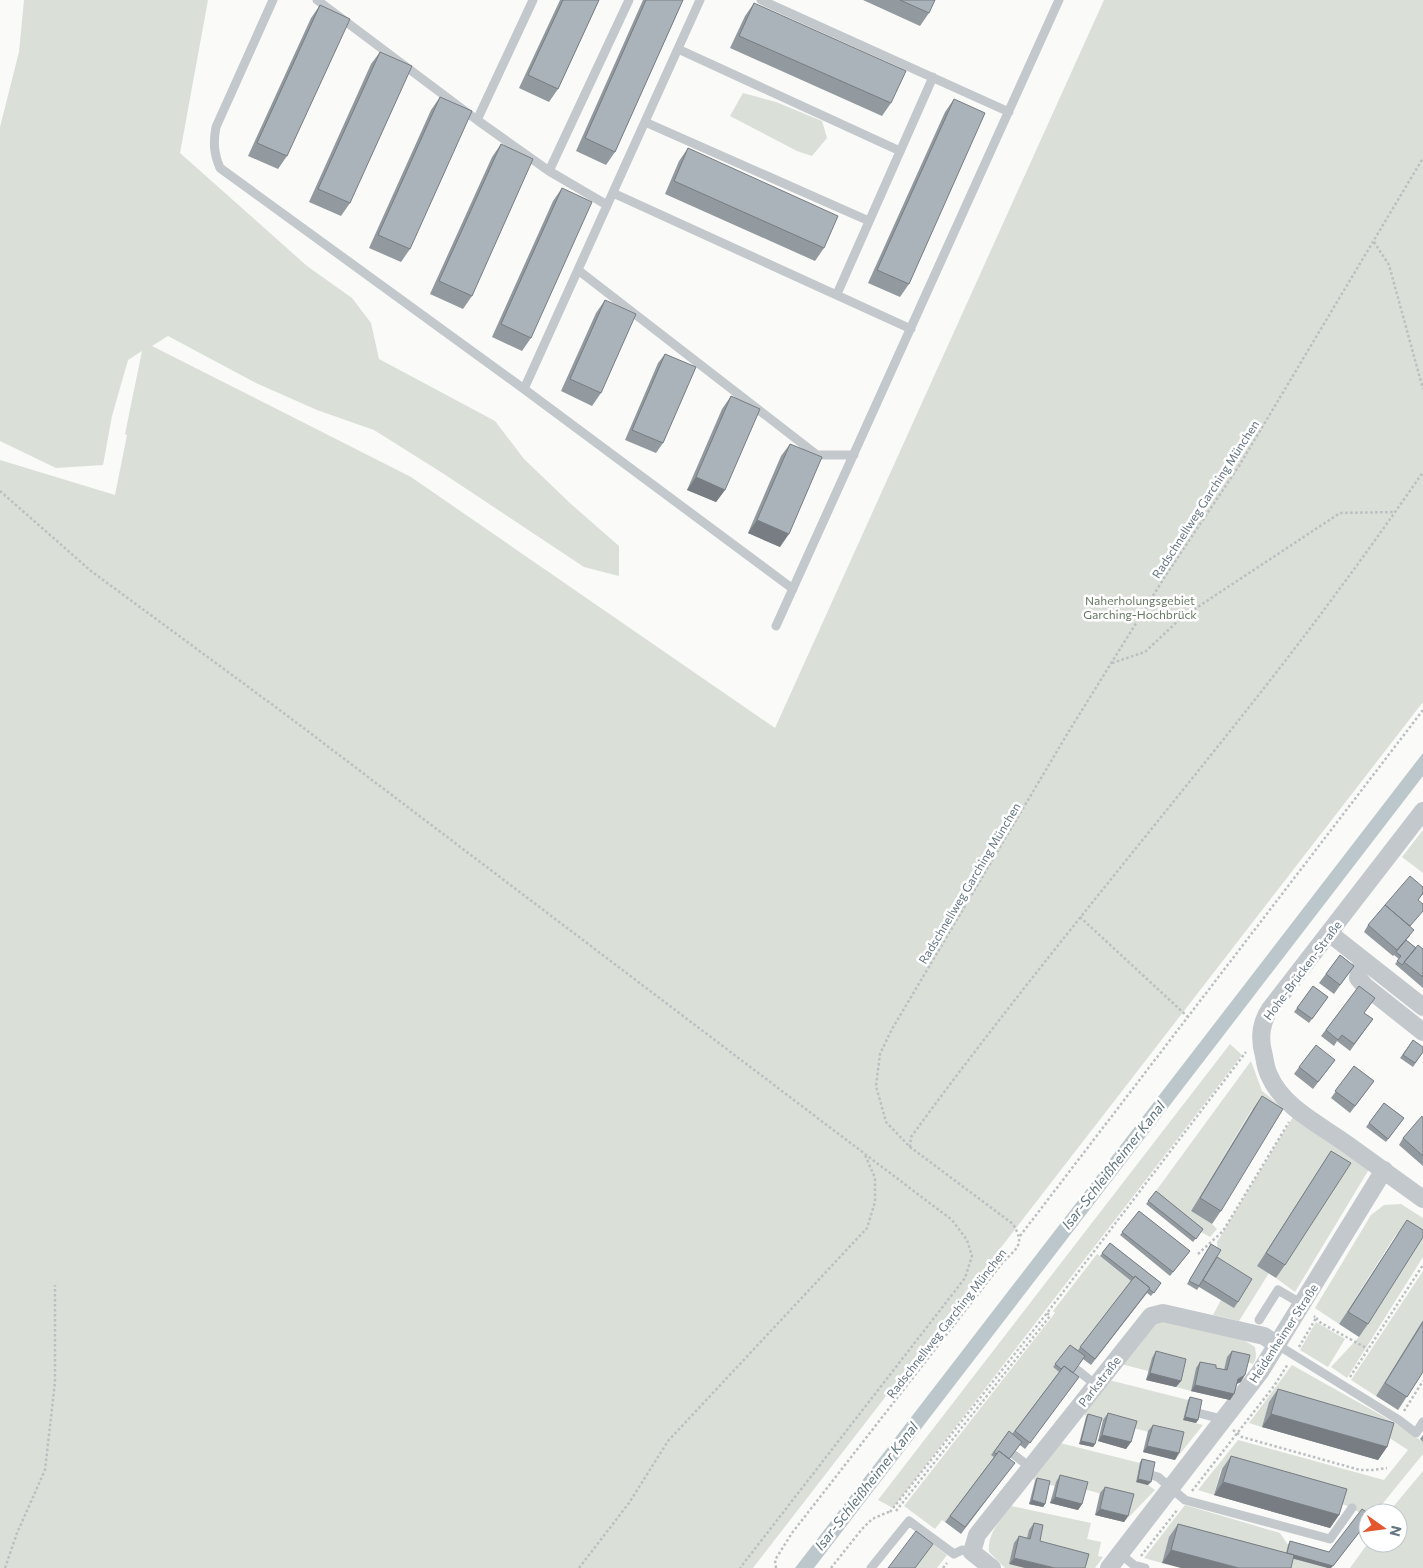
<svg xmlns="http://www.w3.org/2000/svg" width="1423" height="1568" font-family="Commissioner,sans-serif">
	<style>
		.green { fill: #dadfd7 }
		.water { fill: #bbc7cb }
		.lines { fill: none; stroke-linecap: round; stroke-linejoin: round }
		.path { stroke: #bbbfc2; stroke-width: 2.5; stroke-dasharray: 2.5 2.5; stroke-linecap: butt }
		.service { stroke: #c3c8cc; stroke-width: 9 }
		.minor { stroke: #c3c8cc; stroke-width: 18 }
		.wall { fill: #929a9f }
		.shaded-wall { fill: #777d82 }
		.building { fill: #aab3b9; stroke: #777d82 }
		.labels { text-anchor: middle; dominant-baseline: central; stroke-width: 5; stroke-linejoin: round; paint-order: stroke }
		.street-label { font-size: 12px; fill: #657683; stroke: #fff }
		.park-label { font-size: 12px; fill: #687a64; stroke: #fff }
		.water-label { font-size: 14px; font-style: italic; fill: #60757c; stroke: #fff }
	</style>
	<rect width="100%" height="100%" fill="#fafaf8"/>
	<path class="green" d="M24 0H208L180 153 307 266 352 298 371 323 379 359 495 421 524 459 571 504 619 546V576L584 567 444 474 374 430 317 410 256 383 168 336 152 346 411 477 775 728 1104 0H1423V702L753 1568H0V460L115 495 127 435 125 434 142 351 128 360 112 416 103 465 56 468 0 441V127L19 52Z
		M743 93 776 102 822 121 827 138 812 156 797 151 730 116Z
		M1423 830V873L1402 857Z
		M1230 1044 1242 1055 893 1508 878 1500Z
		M1251 1061 1262 1091 1283 1108 1274 1122 1252 1109 1191 1211 1212 1224 1217 1229 1210 1237 1201 1232 1153 1195Z
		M1296 1112 1371 1166 1295 1292 1276 1278 1341 1176 1269 1273 1239 1321 1213 1315 1221 1300 1212 1264 1218 1253 1217 1242Z
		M1401 1204 1423 1218V1257L1347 1378 1331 1367 1359 1337 1397 1233 1339 1324 1315 1308 1371 1215 1384 1205Z
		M1097 1254 1131 1281 1130 1283 1076 1354 1053 1367 1059 1372 945 1522 942 1520 935 1529 904 1506 1055 1313 1053 1311Z
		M1423 1271V1320L1376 1396 1351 1380Z
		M1156 1319 1242 1339 1255 1347C1256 1354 1257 1358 1253 1364L1245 1361 1222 1377 1196 1368 1191 1391 1176 1387 1181 1366 1148 1371 1121 1364Z
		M1316 1322 1345 1339 1328 1367 1300 1350Z
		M1292 1365 1395 1423 1423 1442V1454L1375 1513H1368V1518L1352 1508 1338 1502 1221 1469 1214 1495 1198 1490 1238 1440 1384 1480 1408 1450 1385 1435 1269 1403 1262 1427 1249 1423Z
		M1109 1380 1188 1400 1183 1420 1203 1425 1175 1460 1179 1439 1086 1417 1084 1412Z
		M1060 1443 1140 1463 1136 1482 1148 1485 1155 1490 1124 1522 1114 1497 1056 1482 1055 1486 1035 1481 1032 1477Z
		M1423 1471V1568H1350L1368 1543H1398V1513H1388Z
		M1185 1505 1280 1533 1288 1545 1285 1556 1328 1568H1285L1169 1538 1162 1563 1144 1558Z
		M1011 1506 1091 1523 1087 1539 1101 1542 1098 1556 1103 1557 1095 1568H1083L1035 1547 1030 1530 1026 1545 1027 1568H1005L989 1552C987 1533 1001 1520 1011 1506Z
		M916 1532 947 1555 937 1568H916Z"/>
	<path class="water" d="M1423 753V776L814 1568H795Z"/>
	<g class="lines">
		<path class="path" d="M1374 242 1389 265 1423 389
			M0 491 91 571 289 717 952 1220 967 1240 972 1256 965 1278 740 1568
			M1112 663 1145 652 1181 618 1340 513 1395 512
			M1080 917 1188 1017
			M910 1147 911 1137C1016 993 1131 856 1242 716 1305 637 1365 556 1423 472
			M1020 1236 1423 710
			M1198 1254 1223 1231 1289 1122
			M1316 1318 1321 1323 1368 1349
			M1299 1347 1316 1318 1314 1316
			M1350 1377 1423 1265
			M1404 1411 1423 1381
			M1233 1430 1242 1437 1360 1470H1373L1387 1468
			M1192 1491 1274 1386 1288 1364
			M896 1511 1050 1316 1047 1313
			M890 1512 1047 1313 1246 1052
			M1141 1556 1178 1509
			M5 1568 17 1533 45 1470 55 1382V1285
			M579 1568 629 1503 668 1441 867 1228 875 1202V1178L865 1155
			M776 1568 775 1560 792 1533 1003 1262C1018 1247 1025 1245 1013 1224L910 1147 886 1122 876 1086 880 1054 892 1029 1069 731 1166 575 1239 466 1423 158
			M831 1568 862 1529 872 1519 891 1511
			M943 1568 947 1563"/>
		<path class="service" d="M273 0 216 127C213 143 214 154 220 168L524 389 793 589
			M317 0 477 120 549 171 607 205
			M761 0 1009 112
			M678 49 900 151
			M477 120 533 0
			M645 122 869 221
			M549 171 629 0
			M613 193 911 329
			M578 270 817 455H854
			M837 294 933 77
			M524 389 700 0
			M776 626 1059 0
			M1259 1320 1278 1290 1302 1304
			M1276 1344 1399 1420 1416 1433 1423 1422
			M1076 1369 1096 1385
			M1198 1413 1214 1417 1221 1422
			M1013 1454 1031 1468
			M1151 1475 1158 1477 1185 1500 1330 1539 1352 1508
			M1120 1554 1134 1565 1145 1568
			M871 1568 909 1521 954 1554 962 1550 972 1552"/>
		<path class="minor" d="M1423 811 1270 1009C1260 1024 1259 1039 1264 1056 1265 1062 1266 1069 1269 1075 1283 1108 1321 1125 1348 1145 1373 1163 1398 1181 1423 1199
			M1329 933 1423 1007
			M1364 962 1359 970 1358 978 1365 986 1423 1032
			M992 1568 972 1552 977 1535 1151 1316 1163 1313 1264 1336 1276 1344
			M1109 1568 1260 1372 1384 1170"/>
	</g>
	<path class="wall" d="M560 0H599L558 89 549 102 519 88Z
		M643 0H683L615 152 606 165 576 151Z
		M863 0H935L929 13 920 26Z
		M754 3 891 103 882 116 730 48 745 16Z
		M320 5 287 156 278 169 248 156 311 18Z
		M380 52 350 203 341 216 309 202 371 64Z
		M440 97 410 249 401 262 369 248 431 110Z
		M954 99 909 284 900 297 868 283 945 112Z
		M501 144 472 296 463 309 430 294 492 157Z
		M688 148 824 248 815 261 665 194 679 161Z
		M562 188 531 338 522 351 492 337 553 201Z
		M605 300 601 393 592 406 561 391 596 313Z
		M665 354 663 443 656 453 625 440 658 363Z
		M731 396 725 490 716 502 687 490 722 409Z
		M790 444 780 547 748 533 781 456Z
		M1423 887V895H1422L1418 900 1410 927V936L1406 940 1416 948 1423 949V988L1395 964 1399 959 1394 955 1396 953 1393 956 1364 932 1368 925Z
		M1340 955 1354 966 1334 994 1319 983Z
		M1313 986 1328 997 1309 1023 1294 1012Z
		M1359 986 1364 1013 1373 1019 1350 1051 1337 1041 1334 1046 1321 1036Z
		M1413 1040 1423 1052 1413 1067 1400 1058Z
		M1335 1060 1313 1089 1294 1074 1299 1067Z
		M1354 1066 1374 1081 1350 1113 1331 1098Z
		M1262 1096 1221 1211 1212 1224 1191 1211 1253 1109Z
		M1384 1103 1404 1118 1386 1142 1366 1127Z
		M1423 1118V1166L1399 1145 1403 1138Z
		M1331 1151 1285 1265 1276 1278 1257 1266Z
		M1156 1191 1203 1229 1193 1242 1146 1204Z
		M1139 1211 1190 1251 1170 1276 1120 1235Z
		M1407 1220 1368 1324 1359 1337 1339 1324Z
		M1110 1243 1161 1283 1151 1296 1147 1293 1091 1365 1083 1359 1073 1373 1079 1377 1025 1449 1020 1445 1009 1459 1010 1469 961 1534 945 1522 994 1457 991 1455 1009 1431 1012 1434 1059 1372 1053 1367 1070 1345 1078 1350 1131 1281 1100 1256Z
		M1211 1244 1215 1259 1238 1302 1234 1308 1199 1287 1197 1290 1187 1284Z
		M1423 1320V1372L1398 1410 1376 1396Z
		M1156 1351 1181 1381 1176 1387 1146 1380 1152 1358Z
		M1232 1351 1241 1382 1237 1384 1234 1394 1230 1400 1191 1391 1196 1368 1200 1362 1216 1368 1224 1370 1227 1357Z
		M1278 1389 1387 1447 1378 1460 1262 1427 1269 1402Z
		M1190 1397 1198 1420 1196 1423 1183 1420 1188 1400Z
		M1108 1413 1131 1442 1126 1449 1098 1441 1103 1420Z
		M1088 1414 1095 1444 1093 1447 1079 1444 1086 1417Z
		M1153 1425 1175 1460 1143 1452 1148 1431Z
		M1423 1435V1442L1420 1439Z
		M1231 1456 1339 1515 1330 1528 1214 1495 1222 1469Z
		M1142 1459 1148 1485 1136 1482 1140 1462Z
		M1060 1475 1082 1504 1078 1510 1050 1503 1056 1482Z
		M1037 1478 1045 1504 1043 1507 1029 1504 1035 1481Z
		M1105 1487 1128 1516 1124 1522 1095 1515 1100 1493Z
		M1368 1521 1331 1568H1328L1294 1559 1162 1563 1169 1537 1178 1524 1286 1553 1288 1545 1290 1541 1329 1552Z
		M1034 1523 1043 1525 1009 1564 1014 1543 1019 1536 1027 1538 1029 1530Z"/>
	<path class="shaded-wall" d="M696 477 725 490 716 502 687 490Z
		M757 520 789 534 780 547 748 533Z
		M1150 1373 1181 1381 1176 1387 1146 1380Z
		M1245 1375 1241 1382 1233 1385 1238 1379Z
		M1195 1385 1234 1394 1230 1400 1191 1391Z
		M1271 1414 1387 1447 1378 1460 1262 1427Z
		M1185 1417 1198 1420 1196 1423 1183 1420Z
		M1102 1435 1131 1442 1126 1449 1098 1441Z
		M1081 1441 1095 1444 1093 1447 1079 1444Z
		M1147 1446 1179 1453 1175 1460 1143 1452Z
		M1138 1479 1151 1482 1148 1485 1136 1482Z
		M1223 1482 1339 1515 1330 1528 1214 1495Z
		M1055 1497 1082 1504 1078 1510 1050 1503Z
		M1032 1500 1045 1504 1043 1507 1029 1504Z
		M1100 1509 1128 1516 1124 1522 1095 1515Z
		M1368 1521 1331 1568H1328L1285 1556 1287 1553 1333 1566Z
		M1171 1550 1239 1568H1181L1162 1563Z
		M1014 1558 1055 1568H1025L1009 1564Z"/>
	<path class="building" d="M563 0H599L558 89 528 75Z
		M646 0H683L615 152 585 138Z
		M900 0H935L929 13Z
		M754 3 906 71 891 103 739 36Z
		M320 5 350 19 287 156 257 143Z
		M380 52 412 66 350 203 318 189Z
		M440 97 472 111 410 249 378 235Z
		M954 99 985 113 909 284 877 270Z
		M501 144 533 159 472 296 439 281Z
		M688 148 838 216 824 248 674 181Z
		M562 188 592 202 531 338 501 324Z
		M605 300 636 314 601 393 570 379Z
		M665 354 696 367 663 443 632 430Z
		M731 396 760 409 725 490 696 477Z
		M790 444 822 457 789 534 757 520Z
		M1410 876 1423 887V893L1418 900 1423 904V911L1410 926 1385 905Z
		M1385 905 1414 930 1397 950 1368 925Z
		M1406 940 1416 948 1402 965 1397 961 1401 956 1396 952Z
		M1418 945 1423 949V977L1404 962Z
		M1340 955 1354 966 1340 985 1326 974Z
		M1313 986 1328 997 1312 1019 1297 1008Z
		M1359 986 1375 998 1364 1013 1373 1019 1354 1044 1342 1035 1338 1040 1326 1030Z
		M1413 1040 1423 1047V1052L1415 1063 1403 1055Z
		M1316 1045 1335 1060 1318 1082 1299 1067Z
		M1354 1066 1374 1081 1355 1106 1335 1091Z
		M1262 1096 1283 1109 1221 1211 1200 1198Z
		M1384 1103 1404 1118 1388 1139 1369 1123Z
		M1422 1116 1423 1118V1156L1403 1138Z
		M1331 1151 1351 1163 1285 1265 1266 1253Z
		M1156 1191 1203 1229 1196 1239 1148 1201Z
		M1139 1211 1190 1251 1173 1272 1122 1232Z
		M1407 1220 1423 1230V1237L1368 1324 1348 1312Z
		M1110 1243 1161 1283 1154 1293 1149 1289 1150 1288 1135 1276 1134 1278 1102 1253Z
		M1211 1244 1221 1250 1199 1286 1189 1281Z
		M1217 1257 1252 1279 1238 1302 1203 1280Z
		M1135 1276 1150 1288 1095 1359 1080 1347Z
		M1423 1322V1372L1407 1397 1385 1383Z
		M1070 1345 1085 1356 1073 1373 1064 1366 1061 1369 1055 1364Z
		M1156 1351 1186 1359 1181 1381 1150 1373Z
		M1232 1351 1250 1355 1245 1375 1238 1379 1234 1394 1195 1385 1200 1362 1216 1365V1368L1227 1370Z
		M1064 1366 1079 1377 1030 1443 1015 1431Z
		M1278 1389 1394 1423 1387 1447 1271 1414Z
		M1190 1397 1202 1400 1198 1420 1185 1417Z
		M1108 1413 1137 1421 1131 1442 1102 1435Z
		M1088 1414 1102 1418 1095 1444 1081 1441Z
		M1153 1425 1184 1432 1179 1453 1147 1446Z
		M1009 1431 1022 1442 1009 1459 999 1451 996 1454 994 1452Z
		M999 1451 1015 1463 965 1527 950 1516Z
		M1231 1456 1347 1489 1339 1515 1223 1482Z
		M1142 1459 1155 1462 1151 1482 1138 1479Z
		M1060 1475 1088 1482 1082 1504 1055 1497Z
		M1037 1478 1050 1481 1045 1504 1032 1500Z
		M1105 1487 1134 1494 1128 1516 1100 1509Z
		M1362 1509 1368 1513V1521L1333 1566 1287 1553 1290 1541 1329 1552Z
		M1034 1523 1043 1525 1040 1541 1089 1554 1085 1568H1055L1014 1558 1019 1536 1030 1539Z
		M1178 1524 1294 1555 1291 1568H1239L1171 1550Z
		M916 1531 933 1544 915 1568H888Z"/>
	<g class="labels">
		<g class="street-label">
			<text transform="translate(1205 499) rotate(-57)">Radschnellweg Garching München</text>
			<text transform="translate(969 883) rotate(-59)">Radschnellweg Garching München</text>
			<text transform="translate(1302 970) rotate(-53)">Hohe-Brücken-Straße</text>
			<text transform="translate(946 1323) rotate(-52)">Radschnellweg Garching München</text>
			<text transform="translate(1283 1333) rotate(-57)">Heidenheimer Straße</text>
			<text transform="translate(1099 1381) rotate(-52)">Parkstraße</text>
		</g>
		<g class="park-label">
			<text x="1140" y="600">Naherholungsgebiet<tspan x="1140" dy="14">Garching-Hochbrück</tspan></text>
		</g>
		<g class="water-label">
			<text transform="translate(1113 1165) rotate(-52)">Isar-Schleißheimer Kanal</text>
			<text transform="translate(866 1486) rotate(-52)">Isar-Schleißheimer Kanal</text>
		</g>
	</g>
	<g transform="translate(1383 1528) rotate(104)"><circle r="24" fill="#ffffff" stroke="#c1c8cd"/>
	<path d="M0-4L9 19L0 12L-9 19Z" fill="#e4572e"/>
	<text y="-8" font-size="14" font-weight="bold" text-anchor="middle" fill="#657683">N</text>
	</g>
</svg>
